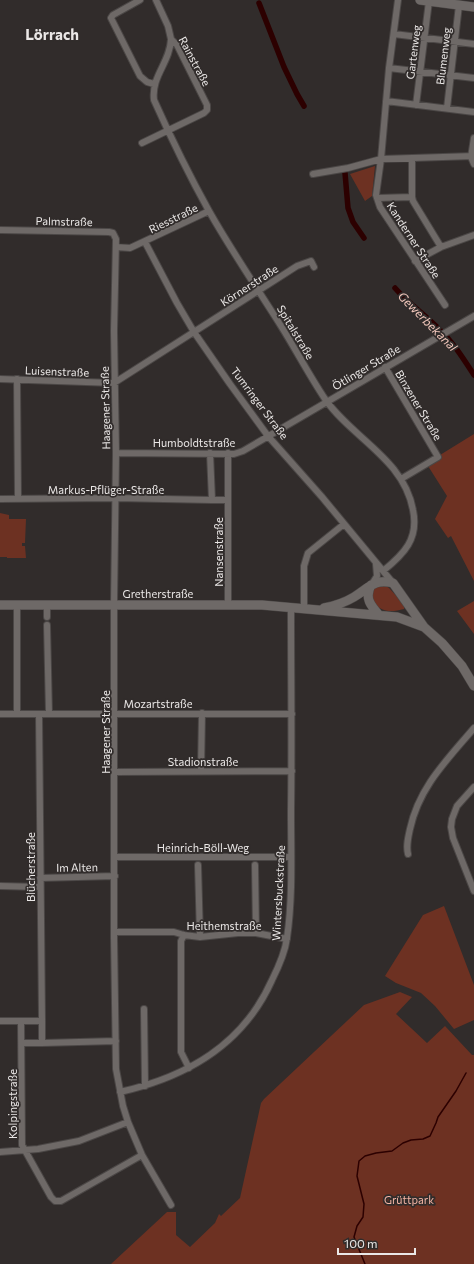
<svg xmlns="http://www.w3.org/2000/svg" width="474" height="1264" font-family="Commissioner,sans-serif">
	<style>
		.green { fill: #6d3122 }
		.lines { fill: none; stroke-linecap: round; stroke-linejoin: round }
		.stream { stroke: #2c0000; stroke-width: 1.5 }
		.canal { stroke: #2c0000; stroke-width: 5.5 }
		.street-casing { stroke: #4b4746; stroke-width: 8 }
		.secondary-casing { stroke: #4b4746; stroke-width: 10 }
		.street { stroke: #6e6967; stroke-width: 6 }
		.secondary { stroke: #6e6967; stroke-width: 9 }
		.labels { text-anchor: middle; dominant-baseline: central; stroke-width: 3.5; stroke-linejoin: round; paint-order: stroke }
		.street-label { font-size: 11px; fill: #eae7e6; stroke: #312c2b }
		.park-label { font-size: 11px; fill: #f5b5a5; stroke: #312c2b }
		.water-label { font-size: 12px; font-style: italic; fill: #f3c8bc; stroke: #312c2b }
		.district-label { font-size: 15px; font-weight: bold; fill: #eae7e6; stroke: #312c2b }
	</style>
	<rect width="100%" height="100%" fill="#312c2b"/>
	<path class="green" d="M375 166 372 196 365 201 350 174Z
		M474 434V581L451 536 448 538 435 519 447 496 428 466 441 458 440 455Z
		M0 513 9 515V519H26L25 543H22V546H25L26 558H7V557H0Z
		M383 584 389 588 405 605 404 609C390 613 379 612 371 599L373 586Z
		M474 601V634L457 611Z
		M444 906 474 985V1020L454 1029 435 1006 421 993 396 983 385 976 423 915Z
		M400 992 412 997 396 1014 427 1043 445 1026 472 1055H474V1264H111L167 1212H176V1235L190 1247 215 1223 219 1214 221 1216 240 1198 261 1103 264 1099 364 1005Z"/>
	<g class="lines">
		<path class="stream" d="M365 1264 354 1237 357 1226 363 1217 364 1204 357 1176 359 1161 365 1156 376 1153 392 1151 403 1143 411 1140 423 1139 430 1136 436 1123 438 1117 456 1091 466 1073"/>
		<path class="canal" d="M259 3 284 67 297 94 304 106
			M345 173 348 208 353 222 364 238
			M395 288C408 303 424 314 438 328 453 342 463 358 474 375"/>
		<defs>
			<path id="street" d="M140 0 113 15 111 18 140 76 147 82 154 84
				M398 0 389 68 381 159 376 195 380 207 445 305
				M394 34 474 44
				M171 39C170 63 151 76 154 100 171 138 189 175 209 211 231 250 257 288 281 326 296 350 309 375 325 399 352 438 404 459 413 510 419 539 404 554 383 571
				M389 68 474 78
				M386 101 474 112
				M416 105 429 1
				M447 108 459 5
				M474 138 471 157 474 164
				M142 143 204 113 207 110V105L177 45 171 39 168 26 156 0
				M412 159V197L413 201 441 247
				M313 174 348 168 381 159 474 156
				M377 198 412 197
				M0 230 109 232 113 233 116 239 114 331 116 453 114 605V937L116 1069 123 1106 128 1122 142 1155 171 1205
				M145 242 177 303 194 332 230 384 268 436 322 497 393 583
				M116 247 130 248 209 211
				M415 261 441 247 474 235
				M385 367 438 457 401 479
				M0 379 114 383 297 266 311 261 314 267
				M17 379 18 499
				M116 453 234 454 243 451 474 316
				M210 453 212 500H228
				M0 499 116 498 212 500
				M372 584 377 576 376 564
				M47 605V617
				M228 605V453
				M304 608V566L308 553 344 524
				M47 625 49 714
				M0 714H292
				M17 714V605
				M39 714 42 1021
				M201 771 202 713
				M115 772 292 771
				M474 787 457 806 452 819 451 827 453 838 474 891
				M408 854C406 846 408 838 410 829 419 787 447 760 474 728
				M115 857H291
				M198 865 200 937
				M255 865 256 933
				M40 878 115 876
				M0 886 40 887
				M114 932H174L184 935 200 937 238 933H256L287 939
				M184 935 181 941V1052L189 1068
				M144 1009 145 1086
				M0 1021H42V1043H22
				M21 1021 22 1145 51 1197 55 1201H61L142 1155
				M42 1043 116 1041
				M120 1092C187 1077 243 1045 272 980 279 966 285 953 287 938 293 897 291 852 291 811 292 743 291 675 291 608
				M0 1152 38 1149 79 1141 128 1122"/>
			<path id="secondary" d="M420 0 474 7
				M371 585C364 598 371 606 379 615
				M0 605H262L397 617 424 627
				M324 608C334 606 344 603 354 597 369 588 374 578 393 583L424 627 442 643 462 666 474 686"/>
		</defs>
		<use href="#street" class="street-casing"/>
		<use href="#secondary" class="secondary-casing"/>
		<use href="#street" class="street"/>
		<use href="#secondary" class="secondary"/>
	</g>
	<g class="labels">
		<g class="street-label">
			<text transform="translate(413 52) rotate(-83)">Gartenweg</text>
			<text transform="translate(443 56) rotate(-83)">Blumenweg</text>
			<text transform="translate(195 61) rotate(62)">Rainstraße</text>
			<text transform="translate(173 218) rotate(-26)">Riesstraße</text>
			<text transform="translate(64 221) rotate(1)">Palmstraße</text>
			<text transform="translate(414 240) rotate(57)">Kanderner Straße</text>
			<text transform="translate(249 285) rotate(-33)">Körnerstraße</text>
			<text transform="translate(296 332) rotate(59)">Spitalstraße</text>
			<text transform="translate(366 367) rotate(-31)">Ötlinger Straße</text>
			<text transform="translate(57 371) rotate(2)">Luisenstraße</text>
			<text transform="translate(260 403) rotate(53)">Tumringer Straße</text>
			<text transform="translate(419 405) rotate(59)">Binzener Straße</text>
			<text transform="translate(105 408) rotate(-91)">Haagener Straße</text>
			<text x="194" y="442">Humboldtstraße</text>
			<text x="106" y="489">Markus-Pflüger-Straße</text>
			<text transform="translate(218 552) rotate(-90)">Nansenstraße</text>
			<text x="158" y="593">Gretherstraße</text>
			<text x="158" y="703">Mozartstraße</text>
			<text transform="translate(105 732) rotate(-90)">Haagener Straße</text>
			<text x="203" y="761">Stadionstraße</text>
			<text x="203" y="847">Heinrich-Böll-Weg</text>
			<text transform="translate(30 867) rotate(-90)">Blücherstraße</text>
			<text transform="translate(77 867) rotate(-1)">Im Alten</text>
			<text transform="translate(278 893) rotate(-87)">Wintersbuckstraße</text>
			<text x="224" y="925">Heithemstraße</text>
			<text transform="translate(12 1104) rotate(-90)">Kolpingstraße</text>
		</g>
		<g class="park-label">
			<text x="409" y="1199">Grüttpark</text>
		</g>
		<g class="water-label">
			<text transform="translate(428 321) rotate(45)">Gewerbekanal</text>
		</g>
		<g class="district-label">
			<text x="52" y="34">Lörrach</text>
		</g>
	</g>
	<path d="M338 1248v6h77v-6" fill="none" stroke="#eae7e6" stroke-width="2"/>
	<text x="344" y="1248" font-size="12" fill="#eae7e6" stroke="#312c2b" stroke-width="3" paint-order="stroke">100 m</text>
</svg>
